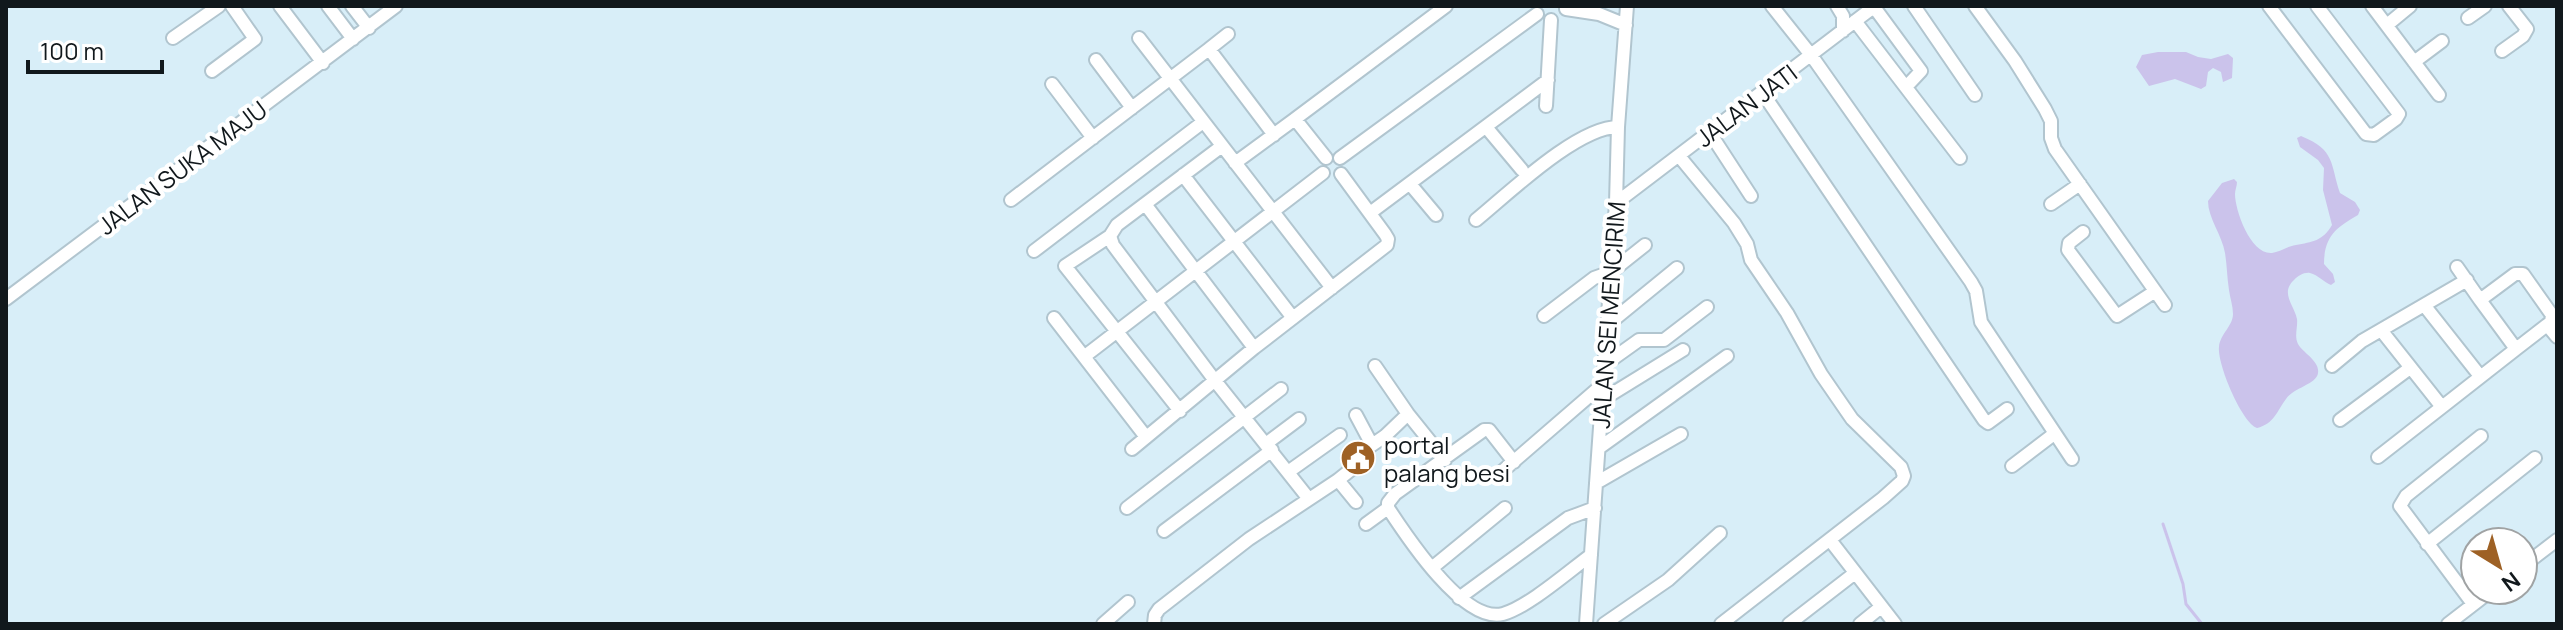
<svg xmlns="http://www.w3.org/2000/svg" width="2563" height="630" font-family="Manrope,sans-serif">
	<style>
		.water { fill: #cbc3eb }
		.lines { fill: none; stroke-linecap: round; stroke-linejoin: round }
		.stream { stroke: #cbc3eb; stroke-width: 3 }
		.minor-casing { stroke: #b1c5cf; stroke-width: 16 }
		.minor { stroke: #fff; stroke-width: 12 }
		.labels { text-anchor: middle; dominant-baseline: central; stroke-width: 8; stroke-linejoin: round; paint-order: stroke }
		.street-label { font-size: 24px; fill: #11181c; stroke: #fff }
		.poi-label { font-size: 24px; fill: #11181c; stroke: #fff; text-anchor: start }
	</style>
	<rect width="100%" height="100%" fill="#d8eef8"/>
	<path class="water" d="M2158 52H2186L2198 57 2211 59 2228 54 2233 58 2232 78 2223 82 2221 72 2213 68 2208 72 2206 86 2201 89 2175 79 2149 86 2136 67 2142 55Z
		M2301 136C2336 150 2330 164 2340 193L2355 202 2360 210 2358 215C2337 227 2324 236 2324 264L2333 274 2335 282 2331 285C2324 282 2318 275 2310 273 2304 272 2298 276 2294 280 2280 293 2294 305 2297 319 2298 327 2294 336 2298 344 2303 353 2320 361 2318 373 2317 384 2293 388 2286 399 2277 411 2274 424 2257 428 2242 423 2217 364 2219 347 2220 334 2233 326 2233 314 2233 306 2230 298 2229 290 2227 277 2227 265 2225 253 2222 235 2208 218 2208 201L2222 183 2234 179 2237 182C2237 186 2235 190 2235 194 2235 211 2251 255 2272 253 2280 252 2288 246 2296 245 2312 242 2323 241 2332 225L2323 190 2324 168 2318 160 2300 147 2297 138Z"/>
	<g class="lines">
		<path class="stream" d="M2163 524 2183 584 2186 604 2202 624"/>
		<defs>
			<path id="minor" d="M280 6 323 63
				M328 6 353 39
				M352 6 369 28
				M1772 6 1811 55 1971 282 1976 291 1981 322 2072 459
				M1837 6 1843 16V31
				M1914 6 1975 95
				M1975 6 2015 61 2045 109 2051 121V138L2055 149 2165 305
				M2269 6 2366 134 2374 135 2396 119 2399 114 2317 6
				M2372 6 2439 95
				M1874 7 1921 71 1906 87
				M1566 9 1599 14 1626 25
				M2468 18 2485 6
				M1855 21 1960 158
				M2387 25 2410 6
				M173 38 219 6
				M1139 38 1332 288
				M1209 49 1228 34
				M2502 51 2523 36 2527 29 2509 6
				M1096 60 1132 108
				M2414 62 2442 41
				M212 71 255 39 232 6
				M1052 84 1093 138
				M1762 92 1984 420 1988 423 2007 409
				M1546 106 1551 20
				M1486 127 1522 170
				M1710 133 1751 196
				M1679 156 1734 223 1747 244 1751 260 1787 313 1821 374 1852 419 1901 467 1904 476 1902 481 1883 498 1721 624
				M1326 158 1295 119 1446 6
				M1340 158 1537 14
				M1235 163 1295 119
				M1183 175 1293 318
				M1410 184 1436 215
				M1011 200 1209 49 1274 135
				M1616 203 1875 6
				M1145 204 1254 348
				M2051 204 2080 184
				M1370 213 1548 80
				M1476 220C1508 194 1577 127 1618 127
				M2083 232 2069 243 2068 250 2117 316 2154 292
				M1110 236 1113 245 1216 382 1309 499
				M1034 251 1203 122
				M2457 267 2480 300
				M6 299 396 6
				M2424 305 2480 376
				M1544 316 1594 278 1611 272 1645 245
				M1054 318 1146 437
				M1606 326 1677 268
				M2381 330 2442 407 2516 349 2480 300 2515 274H2523L2552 315 2551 322 2547 325 2557 337
				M2516 349 2547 325
				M1085 356 1323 173
				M1604 365 1639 340H1664L1707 307
				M1375 366 1408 414 1445 460
				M2332 366 2362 341 2467 280
				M1602 400 1683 350
				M1180 411 1065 266 1110 236 1117 225 1222 146
				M1356 415 1372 445 1385 436 1408 414
				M2340 420 2410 368
				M1267 443 1299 419
				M1599 448 1727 356
				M1132 449 1254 348 1387 245 1388 239 1385 234 1341 174
				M2378 457 2442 407
				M2012 466 2054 434
				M1288 472 1340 435
				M1498 475 1602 385
				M1338 480 1356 502
				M1596 483 1681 434
				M1127 508 1281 389
				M1388 508C1407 537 1464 624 1503 614 1528 607 1568 572 1591 555
				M1366 524 1388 508V503L1395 494 1484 430H1489L1514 462
				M1164 531 1272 450
				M1830 540 1895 624
				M2427 544 2535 458
				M2523 566 2557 540
				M1433 567 1505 508
				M1459 598 1568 518 1595 508
				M2473 604 2400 506 2406 496 2481 436
				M1103 624 1128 602
				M1154 624 1155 615 1159 609 1249 539 1338 480 1358 464
				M1586 624 1616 203 1618 127 1627 6
				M1604 624 1668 580 1720 533
				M1789 624 1855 573
				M1860 624 1881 607
				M2448 624 2492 590"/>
		</defs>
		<use href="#minor" class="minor-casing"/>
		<use href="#minor" class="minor"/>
	</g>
	<defs>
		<symbol id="civic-disc" viewBox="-11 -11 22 22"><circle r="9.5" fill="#9e6125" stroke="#fff"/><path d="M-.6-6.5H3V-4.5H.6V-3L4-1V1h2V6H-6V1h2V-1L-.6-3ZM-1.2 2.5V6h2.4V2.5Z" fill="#fff"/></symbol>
	</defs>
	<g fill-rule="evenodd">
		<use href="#civic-disc" x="1338" y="438" width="40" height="40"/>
	</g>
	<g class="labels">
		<g class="street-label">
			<text transform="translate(1746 105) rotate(-37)">JALAN JATI</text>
			<text transform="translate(182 167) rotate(-37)">JALAN SUKA MAJU</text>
			<text transform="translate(1608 315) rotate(-86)">JALAN SEI MENCIRIM</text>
		</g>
		<g class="poi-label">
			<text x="1384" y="444">portal<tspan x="1384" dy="28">palang besi</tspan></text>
		</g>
	</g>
	<rect width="2563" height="630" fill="none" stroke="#11181c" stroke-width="16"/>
	<g transform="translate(2499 566) rotate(143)"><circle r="38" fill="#ffffff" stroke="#a0a3a4" stroke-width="2"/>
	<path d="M0-6L14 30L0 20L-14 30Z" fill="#9e6125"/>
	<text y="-12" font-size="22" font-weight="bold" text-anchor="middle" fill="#11181c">N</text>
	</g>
	<path d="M28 60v12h134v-12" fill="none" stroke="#11181c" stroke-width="4"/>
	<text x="40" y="60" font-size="24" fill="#11181c" stroke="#ffffff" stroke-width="6" paint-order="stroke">100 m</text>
</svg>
